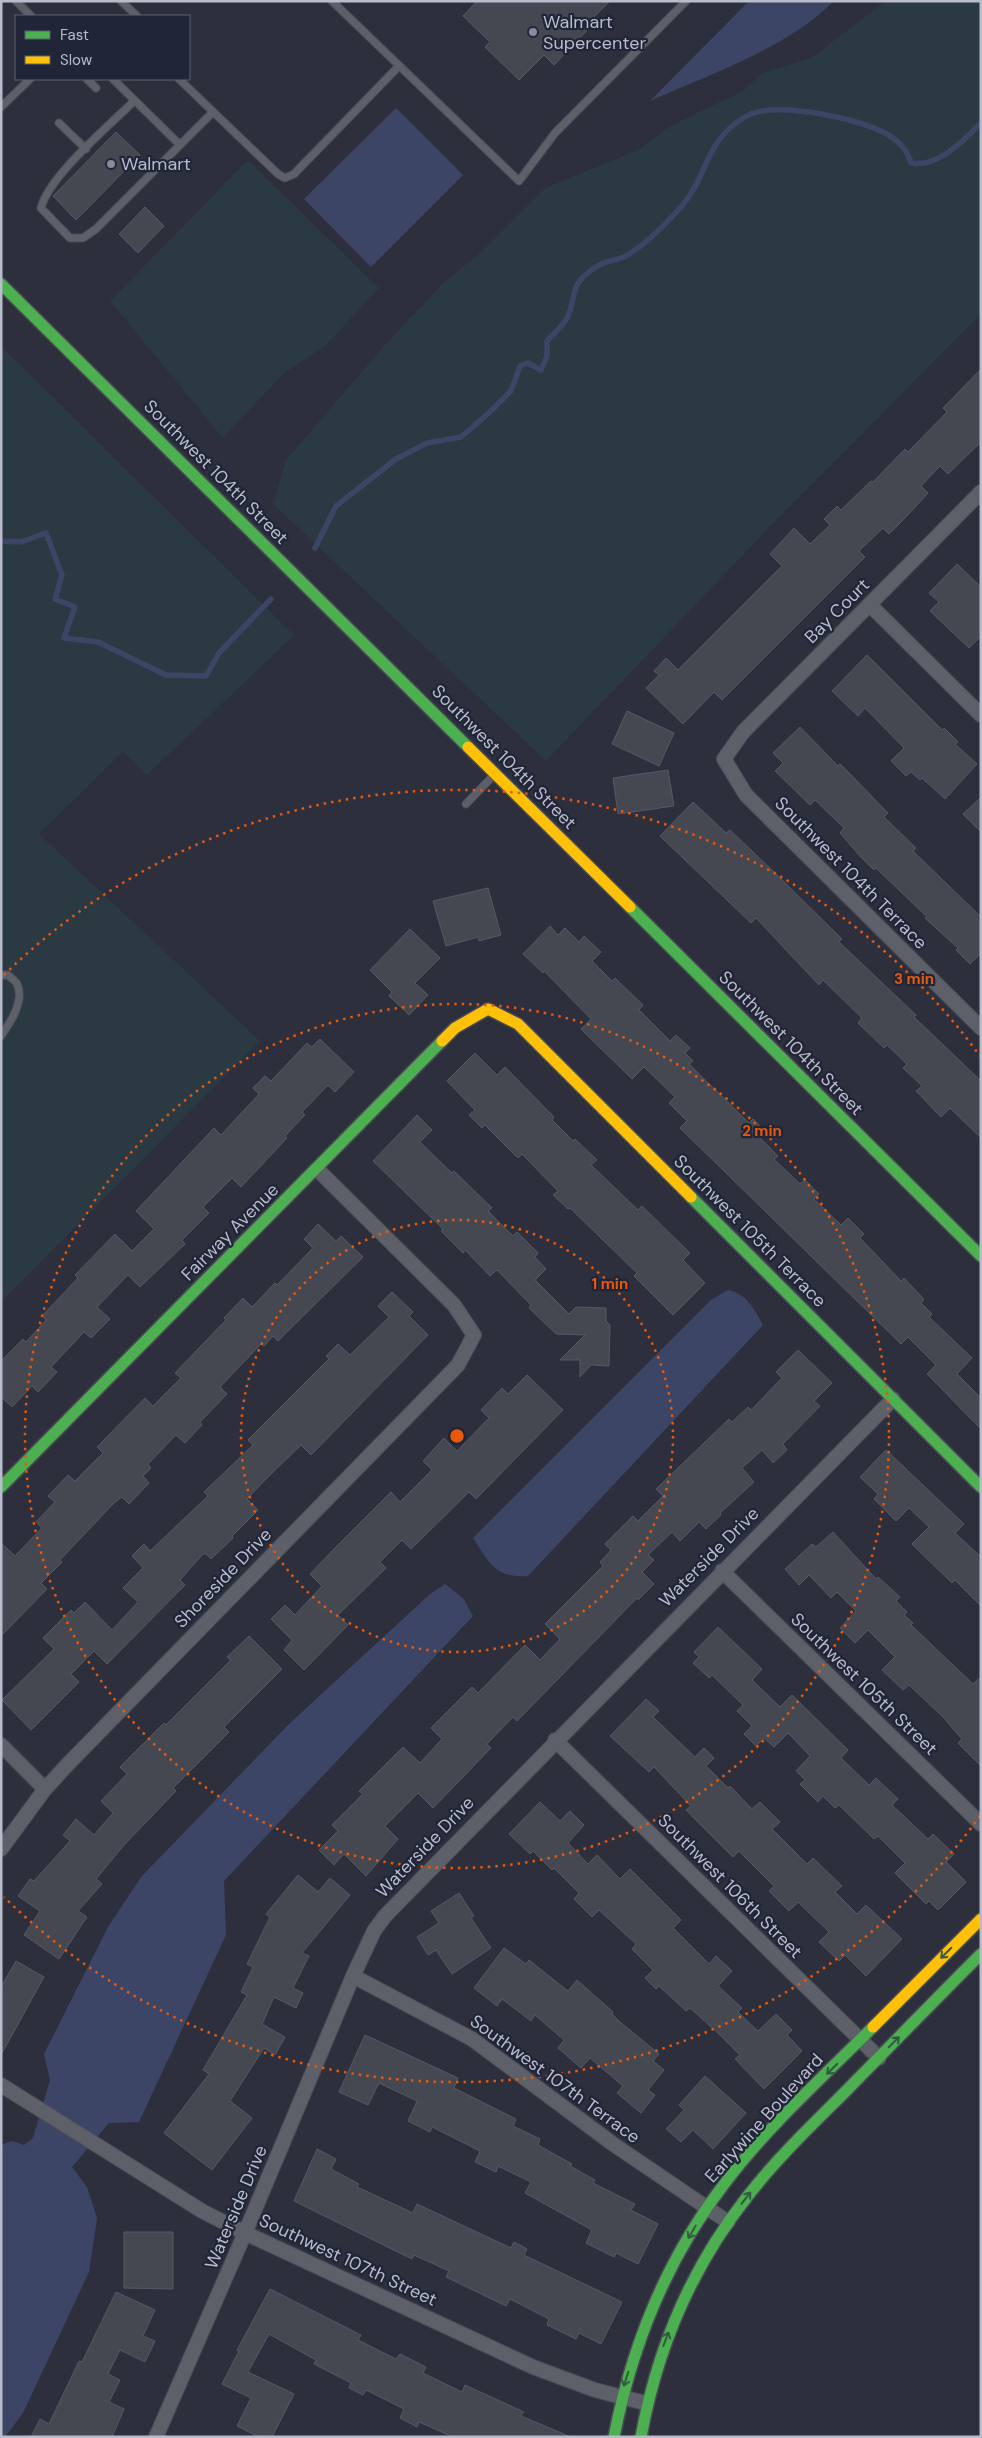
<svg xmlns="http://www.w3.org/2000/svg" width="982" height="2438" font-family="'DM Sans',sans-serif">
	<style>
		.green { fill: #2a3942 }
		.water { fill: #3c4566 }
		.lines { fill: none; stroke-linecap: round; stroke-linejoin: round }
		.stream { stroke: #3c4566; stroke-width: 5.5 }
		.building { fill: #454851; stroke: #565863 }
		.lane-casing { stroke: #4a4c55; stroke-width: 9 }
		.street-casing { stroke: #4a4c55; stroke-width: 16 }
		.fast-casing { stroke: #4a4c55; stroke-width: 14 }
		.slow-casing { stroke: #4a4c55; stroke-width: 14 }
		.lane { stroke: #5e6069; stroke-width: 7 }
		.street { stroke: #5e6069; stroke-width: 14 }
		.fast { stroke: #4caf50; stroke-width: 11 }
		.slow { stroke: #ffc107; stroke-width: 11 }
		.oneway { stroke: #325c41 }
		.ring { fill: none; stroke: #e8590c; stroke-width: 2.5; stroke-dasharray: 2.5 5 }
		.poi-dot { fill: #888b99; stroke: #202537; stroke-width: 2 }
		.labels { text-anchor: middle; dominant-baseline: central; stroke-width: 4.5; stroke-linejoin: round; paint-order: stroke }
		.poi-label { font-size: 18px; fill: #b9bccb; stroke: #202537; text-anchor: start }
		.street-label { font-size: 18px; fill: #b9bccb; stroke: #202537 }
		.centre { fill: #e8590c; stroke: #202537; stroke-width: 2.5 }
		.ring-label { font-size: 15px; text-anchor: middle; font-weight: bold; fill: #e8590c; stroke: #202537; stroke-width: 4.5; stroke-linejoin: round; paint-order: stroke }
	</style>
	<rect width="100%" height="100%" fill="#2d303c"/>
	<path class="green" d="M886 1H981V314L785 511 546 761 273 504 286 460 383 347 444 282 478 255 545 188 640 149 670 126 743 91 762 73 811 58Z
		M248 160 379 288 326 345 284 373 223 438 110 301Z
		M1 346 294 635 147 775 123 752 39 834 260 1041 1 1302Z"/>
	<path class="water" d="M749 1H834C787 48 711 74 650 101Z
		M396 108 463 175 371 267 304 199Z
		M728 1290C747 1294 754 1309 763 1325L528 1576C494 1578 490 1563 473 1538L711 1300Z
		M445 1584 463 1598 473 1616 224 1881 226 1935 139 2122 109 2123 72 2167 87 2187 97 2218 89 2272 23 2413 5 2437H1V2145L12 2141 24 2145 33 2138 50 2080 44 2054 108 1927 141 1877 289 1724 430 1594Z"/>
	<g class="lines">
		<path class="stream" d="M1 541 21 542 46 533 62 575 55 599 75 607 64 638 98 642 166 675 206 676 219 653 271 599
			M315 548 336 506 396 459 427 443 461 437 490 412 511 391 520 366 528 363 541 370 547 356V341C554 333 563 326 567 318 573 308 572 295 577 285 580 279 590 271 596 267 603 261 615 261 624 257 646 245 665 225 681 207 709 175 704 141 745 117 770 102 826 114 853 121 877 128 904 137 911 163 938 168 963 141 981 123"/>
	</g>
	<path class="building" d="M477 1H610L592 19 595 22 554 65 544 55 519 80 485 47 490 42 463 16Z
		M116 132 140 155 76 220 53 196Z
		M145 207 164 226 138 253 119 234Z
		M981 369V442L948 474 940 466 921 486 928 493 906 517 889 534 883 528 859 551 865 557 722 700 714 692 683 724 646 688 659 675 654 671 666 658 678 670 782 566 770 554 794 528 810 544 830 525 824 519 837 506 841 510 871 481 873 482 905 449 908 452 947 412 943 408Z
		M957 564 981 587V636L969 648 930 611 939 602 929 593Z
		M867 655 942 730 944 728 958 742 955 744 977 764 945 799 922 778 920 780 911 772 906 776 891 761 904 748 865 708 858 716 832 691Z
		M627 711 674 733 659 766 612 744Z
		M800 727 838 766 840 764 856 780 888 813 884 817 916 848 913 851 981 917V953L970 964 956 950 958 948 925 918 927 917 876 868 874 870 859 855 840 833 844 828 815 800 810 805 775 771 783 763 773 753Z
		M668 770 674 806 618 814 613 778Z
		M981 797V832L963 814Z
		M693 802 726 833 730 830 774 872 842 939 839 942 916 1015 914 1017 981 1081V1138L950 1108 941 1117 916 1091 922 1086 903 1068 907 1064 887 1045 884 1048 858 1023 862 1018 823 980 819 985 756 918 751 923 660 836Z
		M488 888 501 935 479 941 478 937 446 946 433 901Z
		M550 926 558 935 565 928 579 942 584 936 601 952 592 961 612 981 615 978 643 1005 639 1010 670 1041 676 1035 690 1048 685 1053 693 1061 689 1064 749 1123 753 1119 767 1133 761 1139 778 1156 774 1159 800 1184 805 1180 819 1194 814 1199 841 1225 848 1218 864 1234 860 1238 901 1281 904 1278 924 1299 921 1303 932 1314 929 1317 972 1358 957 1374 981 1398V1429L927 1374 936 1365 908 1337 901 1344 680 1128 687 1121 669 1103 675 1097 644 1067 632 1079 581 1029 591 1019 544 971 543 973 523 954Z
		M410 929 440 958 415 983 428 995 409 1015 389 996 392 992 370 970Z
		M320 1039 354 1072 335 1092 328 1085 302 1112 305 1115 285 1136 287 1138 241 1187 232 1178 203 1207 209 1213 182 1240 185 1244 140 1287 128 1275 97 1307 110 1319 91 1338 84 1332 51 1367 57 1372 38 1392 32 1386 12 1407 1 1397V1361L23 1339 26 1342 46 1320 42 1316 78 1278 75 1275 115 1234 132 1251 154 1229 136 1211 214 1128 221 1135 259 1094 253 1088 265 1076 271 1081 307 1043 312 1047Z
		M475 1053 497 1075 505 1067 554 1117 552 1120 573 1141 575 1139 597 1160 591 1165 638 1210 642 1206 690 1253 683 1260 705 1283 673 1315 634 1276 637 1273 570 1208 568 1209 553 1195 558 1191 522 1154 518 1158 485 1125 482 1128 469 1115 475 1110 447 1081Z
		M417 1115 432 1130 420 1142 452 1173 454 1171 492 1208 488 1211 513 1236 517 1232 538 1253 535 1257 546 1269 535 1280 569 1314 576 1307 606 1308V1321L610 1325 609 1366 591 1365 580 1377V1360H560L585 1335 556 1334 529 1308 531 1305 497 1270 490 1276 465 1250 463 1253 441 1231 443 1229 373 1161Z
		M318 1224 336 1241 341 1236 363 1257 278 1341 273 1336 264 1346 261 1344 220 1387 227 1394 200 1422 202 1425 185 1443 176 1435 148 1464 151 1468 143 1476 149 1483 129 1504 122 1497 114 1503 60 1560 62 1562 41 1583 47 1589 1 1636V1543L15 1556 42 1528 36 1522 55 1502 48 1496 68 1475 75 1481 103 1453 97 1447 145 1398 153 1406 181 1378 175 1373 226 1320 224 1318 243 1298 252 1307 275 1283 277 1285 313 1248 304 1239Z
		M392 1292 413 1312 409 1316 428 1335 311 1455 301 1445 268 1477 247 1499 258 1510 232 1536 233 1538 211 1559 206 1554H203L180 1580 185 1585 107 1664 94 1651 71 1674 79 1682 31 1730 2 1700 54 1649 43 1638 71 1610 74 1613 85 1602 112 1630 138 1602 123 1588 143 1568 132 1556 144 1544 150 1551 208 1496 204 1492 253 1445 248 1440 329 1359 326 1356 338 1344 350 1355 389 1317 378 1306Z
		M798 1350 832 1383 814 1401 820 1406 783 1444 787 1450 773 1463 762 1450 742 1468 754 1482 720 1513 721 1515 706 1529 699 1522 680 1541 672 1532 648 1555 654 1560 642 1572 654 1584 638 1600 637 1598 517 1721 513 1717 487 1744 491 1748 433 1808 418 1793 385 1826 398 1839 366 1876 344 1854 334 1865 319 1850 338 1831 332 1825 363 1794 359 1791 403 1747 420 1763 442 1739 431 1728 472 1687 478 1693 525 1645 540 1660 560 1639 545 1624 603 1566 600 1562 611 1550 605 1544 633 1516 638 1521 663 1496 656 1489 729 1419 732 1422 748 1407 751 1410 782 1378 776 1372Z
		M527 1375 563 1410 476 1499 469 1492 411 1549 402 1540 380 1562 386 1568 338 1615 348 1625 304 1670 284 1650 292 1640 271 1619 285 1605 295 1615 322 1586 310 1574 337 1546 391 1492 400 1502 432 1470 423 1461 444 1438 457 1451 489 1418 481 1410 502 1388 508 1394Z
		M886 1450 964 1524 955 1533 981 1557V1606L955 1580 952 1583 912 1544 929 1527 909 1508 896 1521 874 1499 878 1494 860 1477Z
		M833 1532 876 1579 878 1577 900 1597 896 1601 907 1612 904 1615 913 1623 911 1625 973 1684 981 1677V1766L958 1743 962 1739 942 1716 909 1685 903 1690 882 1670 895 1657 868 1630 855 1643 840 1628 856 1611 837 1592 831 1598 809 1575 799 1585 785 1569 812 1544 816 1547Z
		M718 1627 762 1669 752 1680 780 1707 792 1695 848 1750 841 1758 869 1785 876 1778 898 1799 892 1805 928 1839 933 1834 954 1854 946 1862 966 1882 938 1910 929 1901 926 1904 895 1873 905 1863 878 1836 874 1839 839 1805 835 1808 823 1796 818 1802 800 1784 805 1780 796 1771 810 1756 788 1733 774 1747 764 1738 756 1746 744 1734 752 1726 737 1711 743 1705 712 1675 709 1678 693 1663 699 1657 694 1652Z
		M249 1636 282 1669 224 1727 229 1732 173 1788 176 1791 124 1845 96 1879 102 1884 78 1911 87 1917 59 1959 24 1935 40 1911 18 1896 30 1879 34 1881 70 1841 63 1835 76 1819 94 1835 113 1813 101 1801 127 1774 120 1767 164 1723 166 1725 231 1660 227 1657Z
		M646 1699 659 1711 653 1717 695 1757 704 1748 714 1758 706 1766 728 1788 730 1786 752 1809 760 1802 780 1822 772 1829 807 1864 813 1858 842 1886 835 1892 857 1914 866 1905 902 1939 866 1976 845 1955 839 1961 819 1942 829 1932 798 1902 789 1911 769 1891 774 1886 739 1851 733 1857 686 1810 691 1806 654 1767 649 1772 610 1736Z
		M540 1802 560 1821 570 1811 584 1825 568 1843 588 1864 597 1855 620 1879 630 1869 681 1920 673 1928 709 1964 716 1956 732 1971 718 1986 742 2008 738 2012 758 2031 776 2014 792 2030 787 2035 802 2051 764 2089 735 2059 740 2055 718 2033 690 2008 686 2011 659 1986 656 1989 645 1978 653 1970 632 1949 636 1944 599 1910 592 1917 574 1899 579 1893 554 1868 552 1870 533 1851 530 1854 509 1834Z
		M298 1875 318 1892 330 1878 350 1895 302 1953 309 1956 293 1988 303 1993 296 2008 274 1997 262 2024 285 2037 275 2055 264 2048 230 2101 252 2118 212 2170 164 2133 209 2074 203 2070 247 1995 241 1992 253 1967 247 1964 270 1917 266 1914Z
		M459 1893 474 1916 471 1918 491 1948 452 1974 436 1950 428 1955 417 1937 439 1923 431 1911Z
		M504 1948 526 1964 529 1960 568 1991 577 1980 613 2012 612 2014 619 2021 659 2054 653 2061 664 2070 648 2090 655 2095 641 2113 617 2093 623 2086 590 2058 581 2068 558 2048 564 2040 535 2015 531 2021 502 1999 497 2006 474 1988Z
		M16 1961 44 1977 1 2055V1987Z
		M365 2035 458 2078 454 2088 516 2119 513 2126 540 2139 538 2145 572 2164 570 2166 595 2180 593 2183 635 2204 631 2210 658 2224 638 2264 616 2253 614 2257 586 2243 592 2230 525 2193 531 2182 498 2166 496 2172 475 2162 480 2151 432 2127 430 2132 408 2121 417 2101 379 2083 368 2105 339 2092Z
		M705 2076 746 2113 713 2149 693 2130 681 2142 666 2129 684 2110 679 2105Z
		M317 2149 336 2159 331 2169 359 2184 357 2187 413 2213 417 2204 511 2248 514 2242 527 2249 524 2255 622 2302 601 2344 579 2333 576 2339 547 2325 549 2319 510 2299 506 2306 446 2277 449 2271 414 2255 412 2259 294 2201Z
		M124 2232H173V2289L124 2288Z
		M270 2289 361 2335 358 2340 396 2359 400 2354 426 2367 423 2373 462 2392 465 2385 524 2412 521 2416 571 2437H453L419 2422 417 2427 400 2418 404 2409 366 2390 363 2395 349 2388 351 2383 314 2364 316 2360 269 2334 248 2372 294 2394 272 2437H259L237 2426 251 2398 222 2384 239 2351 237 2350Z
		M116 2292 155 2310 143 2336 155 2341 145 2362 120 2350 108 2374 120 2380 109 2402 124 2409 112 2437H31L40 2419 49 2424 79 2361 82 2362Z"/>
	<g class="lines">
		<defs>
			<path id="lane" d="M16 1 31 16
				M121 1 137 16
				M332 1 519 181 555 133 686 1
				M87 79 96 88
				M113 79 180 145
				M179 79 278 174 285 178 294 174 399 66
				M134 101C109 126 49 176 41 208L70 238H83L96 229 213 112
				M1 107 30 79
				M59 123 86 149
				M466 804 493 776
				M1 975H8C11 978 16 981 17 984 25 1001 10 1023 1 1036"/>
			<path id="street" d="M981 492 743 732 724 759 746 795 981 1028
				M870 605 981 715
				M722 1571 981 1824
				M555 1740 879 2058
				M1 1745 45 1789
				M1 1849 45 1789 69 1763 458 1365 474 1335 454 1305 317 1169
				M353 1976 472 2039 613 2144 728 2222
				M1 2085 202 2211 245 2233 533 2367 595 2390 645 2403
				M156 2437 245 2233 353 1976 374 1931 385 1916 893 1399"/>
			<path id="fast" d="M1 284 468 747
				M630 907 981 1256
				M691 1197 981 1487
				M1 1487 442 1041
				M614 2437C632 2345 667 2258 725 2183 768 2126 823 2077 873 2027
				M641 2437C657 2349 691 2268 747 2197 777 2158 813 2124 848 2089 892 2044 936 1999 981 1954"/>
			<path id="slow" d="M468 747 630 907
				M442 1041 455 1028 488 1009 518 1024 691 1197
				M873 2027 981 1919"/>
		</defs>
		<use href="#lane" class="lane-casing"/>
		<use href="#street" class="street-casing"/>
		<use href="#fast" class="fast-casing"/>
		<use href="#slow" class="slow-casing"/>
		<use href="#lane" class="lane"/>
		<use href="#street" class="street"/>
		<use href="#fast" class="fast"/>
		<use href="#slow" class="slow"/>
	</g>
	<defs><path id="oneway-shaft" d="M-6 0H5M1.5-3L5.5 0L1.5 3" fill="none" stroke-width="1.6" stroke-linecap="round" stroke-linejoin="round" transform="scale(1.25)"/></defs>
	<g class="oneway">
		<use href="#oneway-shaft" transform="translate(946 1953) rotate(135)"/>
		<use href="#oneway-shaft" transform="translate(894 2042) rotate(-45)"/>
		<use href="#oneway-shaft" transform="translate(832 2069) rotate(135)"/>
		<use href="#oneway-shaft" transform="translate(746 2198) rotate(-52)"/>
		<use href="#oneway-shaft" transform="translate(692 2232) rotate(120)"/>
		<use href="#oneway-shaft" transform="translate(666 2339) rotate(-69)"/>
		<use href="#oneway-shaft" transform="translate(626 2379) rotate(108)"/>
	</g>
	<g class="ring">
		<circle cx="457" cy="1436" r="216"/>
		<circle cx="457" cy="1436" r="432"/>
		<path d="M980 1816A647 647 0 0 1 4 1897M4 975A647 647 0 0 1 980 1056"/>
	</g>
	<g class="poi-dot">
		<circle cx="533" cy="32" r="5"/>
		<circle cx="111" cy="164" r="5"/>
	</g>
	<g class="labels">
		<g class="poi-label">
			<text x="543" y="22">Walmart<tspan x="543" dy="21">Supercenter</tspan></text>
			<text x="121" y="164">Walmart</text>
		</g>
		<g class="street-label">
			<text transform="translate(216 472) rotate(45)">Southwest 104th Street</text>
			<text transform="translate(837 611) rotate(-45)">Bay Court</text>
			<text transform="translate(504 757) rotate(45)">Southwest 104th Street</text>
			<text transform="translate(851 873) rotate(45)">Southwest 104th Terrace</text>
			<text transform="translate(791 1043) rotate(45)">Southwest 104th Street</text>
			<text transform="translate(750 1231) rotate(45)">Southwest 105th Terrace</text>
			<text transform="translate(230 1232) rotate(-45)">Fairway Avenue</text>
			<text transform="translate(709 1557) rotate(-45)">Waterside Drive</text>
			<text transform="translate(223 1578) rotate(-46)">Shoreside Drive</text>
			<text transform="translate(864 1684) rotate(44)">Southwest 105th Street</text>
			<text transform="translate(425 1847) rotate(-46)">Waterside Drive</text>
			<text transform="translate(730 1886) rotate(45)">Southwest 106th Street</text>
			<text transform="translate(555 2079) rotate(36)">Southwest 107th Terrace</text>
			<text transform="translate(764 2118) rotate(-48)">Earlywine Boulevard</text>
			<text transform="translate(236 2207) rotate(-67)">Waterside Drive</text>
			<text transform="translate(348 2260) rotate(25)">Southwest 107th Street</text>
		</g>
	</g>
	<circle cx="457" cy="1436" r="8" class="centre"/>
	<g class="ring-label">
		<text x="914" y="984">3 min</text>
		<text x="762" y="1136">2 min</text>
		<text x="610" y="1289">1 min</text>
	</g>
	<rect width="982" height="2438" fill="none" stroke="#b9bccb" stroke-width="5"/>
	<rect x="15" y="15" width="175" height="65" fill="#202537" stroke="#5d6172"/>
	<rect x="25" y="31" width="25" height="8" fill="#4caf50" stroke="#5d6172"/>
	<text x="60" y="40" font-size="15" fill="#b9bccb">Fast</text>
	<rect x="25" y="56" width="25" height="8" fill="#ffc107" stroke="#5d6172"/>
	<text x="60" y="65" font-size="15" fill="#b9bccb">Slow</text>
</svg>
